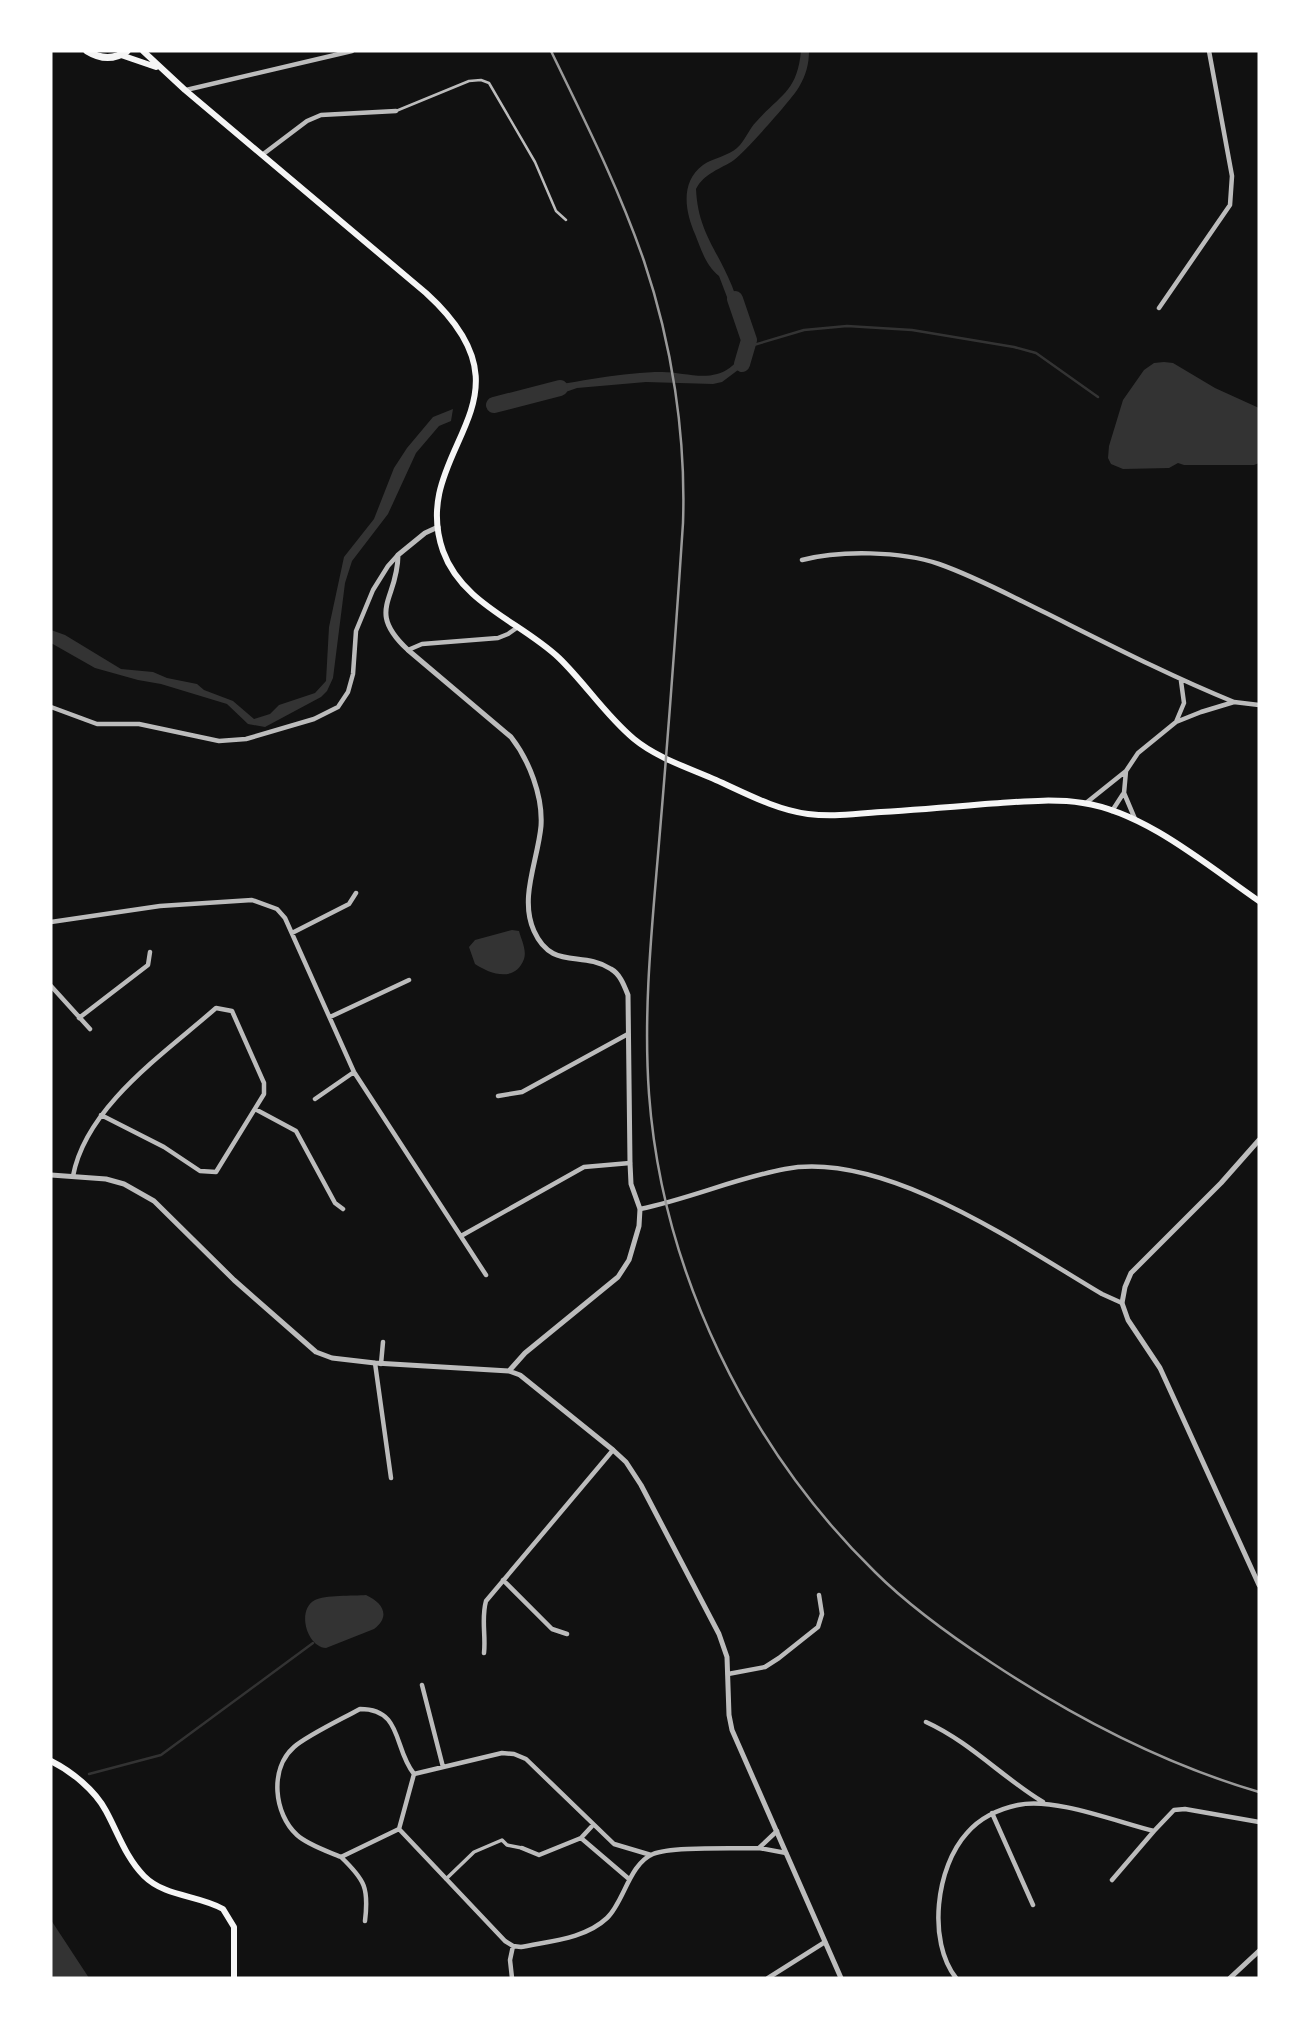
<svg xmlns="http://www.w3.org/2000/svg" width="1310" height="2029" font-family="'Times New Roman',serif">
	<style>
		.water { fill: #333 }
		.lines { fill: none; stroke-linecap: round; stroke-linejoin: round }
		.stream { stroke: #333; stroke-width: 2.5 }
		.river { stroke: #333; stroke-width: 16 }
		.service { stroke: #bcbcbc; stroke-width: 2.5 }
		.pedestrian { stroke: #bcbcbc; stroke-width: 3.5 }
		.minor { stroke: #bcbcbc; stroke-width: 4.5 }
		.tertiary { stroke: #bcbcbc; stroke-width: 5 }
		.secondary { stroke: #f5f5f5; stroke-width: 6 }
		.primary { stroke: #f5f5f5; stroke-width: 7 }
		.rail { stroke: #9a9a9a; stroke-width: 2.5 }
	</style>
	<rect width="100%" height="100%" fill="#111"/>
	<path class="water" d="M801 51H809C809 64 806 75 799 87 793 98 745 152 734 160 721 169 704 173 696 189 698 232 717 249 732 286 740 306 744 329 750 350L747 360 738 370 722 382 713 384 646 382 577 388 557 395H540L538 388C576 382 624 372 662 372 680 372 700 379 717 374 733 370 745 355 743 339L719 276C706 266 701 249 695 234 685 211 680 182 703 165 713 158 728 156 737 148 745 141 749 129 756 122 781 94 797 92 801 51Z
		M1164 362 1173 363 1215 388 1259 408V463L1254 465H1184L1178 463 1169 468 1123 469 1111 464 1108 458 1109 446 1123 400 1144 370 1154 363Z
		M453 409 451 421 439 426 416 453 388 514 352 561 345 583 333 678 327 691 321 697 265 727 248 724 227 704 161 684 138 680 95 668 51 643V630L65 635 121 669 153 672 167 678 197 684 204 690 233 701 254 719 270 714 279 705 315 693 326 681 329 627 344 557 374 519 394 468 407 448 433 417Z
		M512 930 519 931C521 939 527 950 524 959 515 983 490 974 475 964L469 947 475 940Z
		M366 1595C383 1603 391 1616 374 1629L326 1648C307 1647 296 1610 315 1600 324 1595 354 1596 366 1595Z
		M51 1920 89 1978H51Z"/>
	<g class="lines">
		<path class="stream" d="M747 347 804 330 847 326 912 330 1014 347 1036 353 1098 397
			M89 1774 161 1755 313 1643"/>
		<path class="river" d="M735 299 749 340 742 364
			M494 405 560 388"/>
		<path class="service" d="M396 111 469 81 481 80 489 83 535 162 556 211 566 220"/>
		<path class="pedestrian" d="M446 1879 474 1852 502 1840 507 1845 522 1848"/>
		<path class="minor" d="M186 90 352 51
			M262 155 307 121 321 115 396 111
			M1159 308 1230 205 1232 176 1209 51
			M802 560C840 550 901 551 939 564 976 577 1011 596 1046 613 1108 644 1170 676 1234 702
			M408 650 422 644 498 638 508 634 518 627
			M51 707 97 724H139L219 741 246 739 314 719 338 707 348 692 353 674 356 631 373 590 388 566 397 556
			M1176 722 1184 703 1181 681
			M1126 771 1124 793 1135 819
			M1086 803 1126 771 1138 753 1176 722 1201 712 1234 702 1259 705
			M1112 811 1123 794
			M51 922 160 906 252 900 277 909 285 918 354 1072 486 1275
			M292 933 349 904 356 893
			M51 986 90 1029
			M330 1017 409 980
			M79 1018 148 965 150 952
			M498 1096 522 1092 628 1034
			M315 1099 354 1072
			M255 1109 296 1131 335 1203 343 1209
			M73 1176C86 1106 165 1053 216 1008L232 1011 264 1083V1094L216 1172 200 1171 164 1147 101 1115
			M640 1209C689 1199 736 1178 785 1169 884 1150 1019 1245 1102 1294L1122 1303
			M461 1236 584 1167 630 1163
			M375 1363 391 1478
			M381 1364 383 1342
			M503 1580 552 1629 567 1634
			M484 1653C486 1635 481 1619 486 1601L613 1450
			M728 1674 765 1667 779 1658 818 1627 822 1614 819 1595
			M422 1685 443 1767
			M360 1709C403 1709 393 1748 414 1774L399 1829 341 1857C327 1851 308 1845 297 1835 274 1814 269 1769 294 1747 308 1735 342 1719 360 1709Z
			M926 1722C970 1742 1003 1778 1043 1802
			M414 1774 502 1753 514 1754 526 1759 614 1844 651 1855
			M992 1813 1033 1905
			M593 1825 581 1838 629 1879
			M399 1829 505 1941 513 1946 521 1947C549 1941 585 1939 607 1918 624 1902 629 1864 653 1854 671 1846 736 1849 759 1848
			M777 1831 759 1848 786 1853
			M522 1848 539 1855 581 1838
			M341 1857C365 1880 369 1888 365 1921
			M1112 1880 1154 1831
			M512 1978 510 1960 513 1946
			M768 1978 825 1942
			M956 1978C927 1941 936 1867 967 1833 980 1818 999 1809 1018 1805 1054 1797 1117 1822 1154 1831L1174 1810 1185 1809 1259 1822"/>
		<path class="tertiary" d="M438 527 425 533 398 555C398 600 365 610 408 650L511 737C529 760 543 796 541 826 538 860 519 898 534 931 552 971 581 950 611 969 620 974 624 985 628 995L630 1163 631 1184 640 1209 639 1226 629 1260 618 1277 525 1353 509 1371
			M1259 1140 1221 1183 1131 1273 1125 1287 1122 1303 1128 1320 1160 1368 1259 1585
			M51 1175 106 1179 124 1184 154 1201 234 1280 316 1352 332 1358 375 1363 509 1371 520 1375 613 1450 626 1462 641 1485 719 1634 727 1657 729 1715 732 1730 841 1978
			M1230 1978 1259 1951"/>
		<path class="secondary" d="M143 51 185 90 426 293C546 402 407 448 443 551 462 604 521 622 559 658 585 683 606 716 634 739 657 758 689 768 716 780 745 793 776 810 808 814 832 817 857 814 881 812 916 810 951 807 985 804 1018 802 1051 798 1083 803 1145 812 1208 866 1259 901
			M121 55 156 67
			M51 1761C71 1771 95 1790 106 1811 118 1833 126 1858 144 1876 165 1897 198 1895 223 1909L234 1927V1978"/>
		<path class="primary" d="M87 51C100 59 114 60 127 51"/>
		<path class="rail" d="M551 51C584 119 619 188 644 261 672 344 686 435 683 523 676 630 668 737 659 843 652 927 643 1010 649 1094 662 1271 748 1448 875 1572 910 1607 951 1636 992 1663 1075 1718 1163 1764 1259 1792"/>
	</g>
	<rect width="1310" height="2029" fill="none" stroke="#ffffff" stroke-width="105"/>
</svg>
